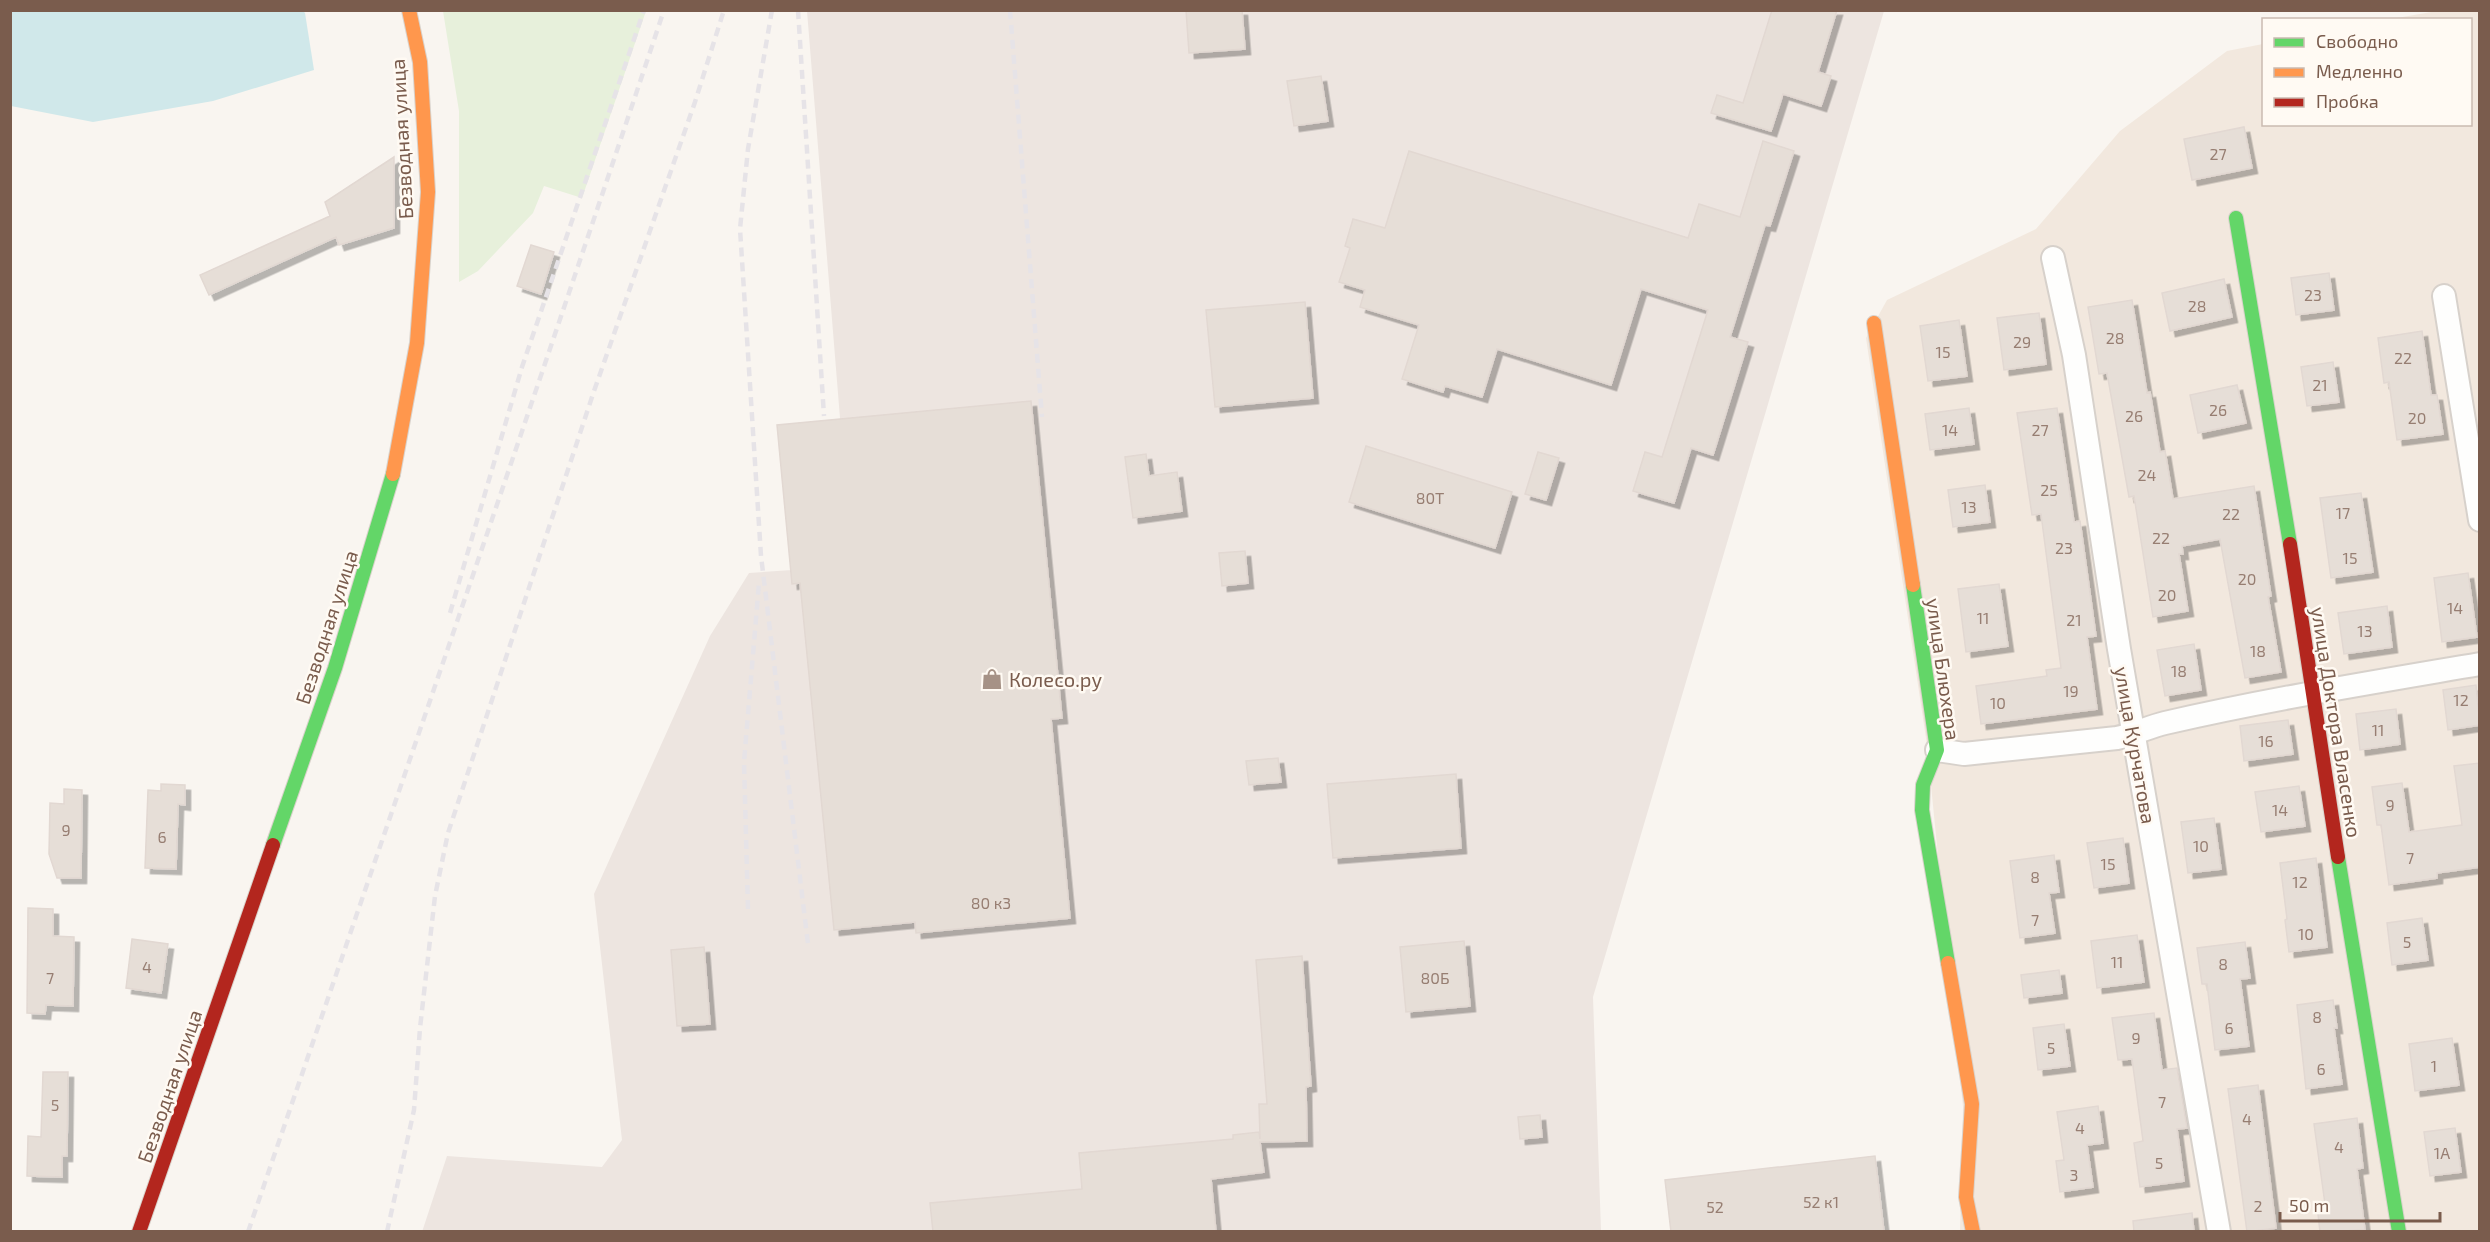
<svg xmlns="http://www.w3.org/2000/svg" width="2490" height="1242" font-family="'Exo 2',sans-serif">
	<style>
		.residential { fill: #f2e8de }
		.industrial { fill: #ede5e0 }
		.green { fill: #e7f0db }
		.water { fill: #d0e8ea }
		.building { fill: #e6ded7; stroke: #e2d8d2; stroke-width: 1.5; filter: url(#shadow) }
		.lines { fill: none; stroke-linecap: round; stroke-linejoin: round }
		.street-casing { stroke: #d7d1cb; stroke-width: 26 }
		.fast-casing { stroke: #d9d2cb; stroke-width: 16 }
		.slow-casing { stroke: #d9d2cb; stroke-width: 16 }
		.jam-casing { stroke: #d9d2cb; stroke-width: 16 }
		.street { stroke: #fefefd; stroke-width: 22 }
		.fast { stroke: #63d668; stroke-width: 14 }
		.slow { stroke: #ff974d; stroke-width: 14 }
		.jam { stroke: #b3261e; stroke-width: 14 }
		.rail { stroke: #e6e3e7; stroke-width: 4.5; stroke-dasharray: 9 6; stroke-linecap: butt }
		.labels { text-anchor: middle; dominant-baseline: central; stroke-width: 5; stroke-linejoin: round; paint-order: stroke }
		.number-label { font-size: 16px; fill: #977e72 }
		.street-label { font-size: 20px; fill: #7a5c4d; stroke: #fffaf3 }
		.poi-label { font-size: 20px; fill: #7a5c4d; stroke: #fffaf3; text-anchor: start }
	</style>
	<defs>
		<filter id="shadow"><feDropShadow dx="5.5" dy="5.5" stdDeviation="0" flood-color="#0004"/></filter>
	</defs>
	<rect width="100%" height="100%" fill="#f9f5f0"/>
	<path class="residential" d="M2437 11H2477L2480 14 2479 1231H1960L1963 1107 1927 745 1866 338 1887 300 2036 229 2120 131 2227 51 2263 44 2264 124H2470V20L2391 19Z"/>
	<path class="industrial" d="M807 11H1884L1593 997 1601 1231 422 1232 447 1156 602 1167 622 1140 594 894 710 636 749 573 852 566Z"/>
	<path class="green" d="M443 11H646L582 198 544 186 533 213 478 271 459 282V111Z"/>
	<path class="water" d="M10 11H303L305 13 314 70 213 101 93 122 11 106Z"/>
	<path class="building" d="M1186 10H1242L1245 49 1189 53Z
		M1772 10H1837L1818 72 1831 76 1821 106 1783 94 1771 131 1711 113 1717 95 1743 103Z
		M1321 76 1328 121 1294 126 1287 81Z
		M2244 127 2252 168 2192 180 2184 139Z
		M1763 141 1794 151 1770 226 1765 225 1730 337 1748 342 1713 455 1691 448 1674 503 1633 491 1645 452 1662 457 1708 310 1641 289 1611 385 1497 349 1482 397 1445 386 1443 392 1402 379 1419 325 1360 307 1365 290 1339 282 1350 248 1345 246 1353 219 1385 228 1409 151 1688 238 1699 204 1740 217Z
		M394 157V228L339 245 336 237 209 295 200 275 330 216 325 202Z
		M531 245 554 252 541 294 517 286Z
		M2329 273 2334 310 2296 315 2291 278Z
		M2224 279 2232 317 2170 331 2162 293Z
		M2132 300 2147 393 2150 392 2160 452 2165 451 2173 499 2254 486 2271 596 2268 597 2281 672 2245 678 2220 539 2182 546 2183 554H2179L2188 611 2153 617 2134 496 2129 497 2107 373 2099 374 2088 307Z
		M1305 302 1313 398 1215 407 1206 310Z
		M2039 313 2046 364 2004 370 1997 318Z
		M1959 320 1967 376 1928 381 1920 326Z
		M2422 331 2431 395H2437L2443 434 2397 440 2389 382 2384 383 2378 338Z
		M2333 362 2339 402 2307 406 2301 367Z
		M2237 385 2246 423 2198 433 2190 395Z
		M1031 401 1062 718 1051 719 1070 918 916 933 915 922 834 930 800 583 792 584 777 425Z
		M1969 408 1974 444 1930 450 1925 414Z
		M2057 408 2074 522 2080 521 2096 636 2087 637 2097 709 1981 724 1976 686 2047 676 2046 670 2061 668 2041 514 2032 515 2017 413Z
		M1366 446 1512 492 1495 548 1349 502Z
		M1538 452 1559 458 1546 500 1525 494Z
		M1146 454 1149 476 1177 472 1182 511 1133 518 1125 457Z
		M1985 485 1990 522 1953 527 1948 490Z
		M2361 493 2373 572 2331 578 2320 498Z
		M1245 551 1248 583 1222 586 1219 553Z
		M2468 573 2477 637 2442 642 2434 578Z
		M1999 584 2008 646 1966 652 1958 589Z
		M2387 606 2392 647 2344 654 2338 613Z
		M2194 644 2201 690 2165 696 2157 650Z
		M2476 685 2480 725 2448 730 2443 690Z
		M2396 709 2400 744 2360 750 2356 714Z
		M2288 720 2293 754 2244 761 2240 726Z
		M1278 758 1281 782 1249 785 1246 761Z
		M2480 763V867L2437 873V878L2389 885 2381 825H2377L2372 787 2402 783 2409 832 2462 825 2454 766Z
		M1456 774 1461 848 1333 858 1327 784Z
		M161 784 185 785V805L178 804 176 869 145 868 148 790 161 791Z
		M2299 786 2305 826 2261 832 2255 792Z
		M64 789 82 790 81 878H57L49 854 50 803 64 804Z
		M2214 818 2221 869 2188 873 2181 822Z
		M2123 838 2129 883 2094 888 2087 843Z
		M2054 855 2059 892 2049 893 2055 933 2020 938 2010 861Z
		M2316 858 2327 947 2289 952 2285 920 2287 919 2280 863Z
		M28 908 53 909V936L74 937 73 1006 46 1005 45 1014 27 1013Z
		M2422 918 2428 960 2392 965 2387 923Z
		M2137 935 2144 982 2097 988 2091 941Z
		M132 939 168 944 161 993 126 988Z
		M1464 941 1470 1006 1406 1012 1400 947Z
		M2245 942 2250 978 2240 979 2249 1046 2215 1050 2207 984H2202L2197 948Z
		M704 947 710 1024 677 1026 671 950Z
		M1302 956 1311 1086 1306 1087 1307 1141 1260 1142 1264 1172 1211 1179 1216 1232H933L930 1203 1082 1189 1079 1153 1233 1139V1135L1259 1132 1260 1139 1259 1104H1267L1256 960Z
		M2059 970 2062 993 2024 998 2021 975Z
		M2333 1000 2337 1028H2334L2342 1084 2306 1089 2297 1005Z
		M2154 1013 2162 1070 2177 1068 2187 1128 2177 1129 2184 1181 2140 1187 2134 1143 2143 1141 2132 1059 2118 1060 2112 1018Z
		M2064 1024 2070 1066 2038 1070 2033 1028Z
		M2452 1038 2459 1085 2415 1091 2409 1044Z
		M43 1072H68L67 1156H62V1177L27 1176 28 1136 41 1137Z
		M2258 1085 2276 1228 2247 1232 2228 1089Z
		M2098 1106 2103 1143 2087 1145 2093 1187 2060 1192 2056 1161 2064 1160 2057 1112Z
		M1540 1115 1542 1137 1520 1139 1518 1117Z
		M2357 1118 2363 1168 2357 1169 2365 1230 2320 1232 2317 1205 2325 1204 2314 1124Z
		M2455 1128 2461 1172 2430 1176 2424 1132Z
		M1875 1156 1884 1232H1671L1665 1180Z
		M2192 1213 2194 1232H2134L2133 1221Z"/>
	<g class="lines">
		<defs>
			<path id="street" d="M2053 258 2074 355 2119 649 2219 1232
				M2444 296 2480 520
				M1937 750 1964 754 2117 738C2134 734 2149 727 2165 723 2269 699 2375 682 2480 664"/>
			<path id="fast" d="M2236 218 2290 544
				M1913 585 1937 750 1923 785 1922 810 1948 963
				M273 845 335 668 393 474
				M2338 857 2399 1232"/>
			<path id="slow" d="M1874 323 1913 585
				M393 474 417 343 428 192 420 62 409 10
				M1948 963 1972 1104 1966 1197 1973 1232"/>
			<path id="jam" d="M2290 544 2338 857
				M139 1232 273 845"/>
		</defs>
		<use href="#street" class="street-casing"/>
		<use href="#fast" class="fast-casing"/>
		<use href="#slow" class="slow-casing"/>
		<use href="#jam" class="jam-casing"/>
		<use href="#street" class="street"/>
		<use href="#fast" class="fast"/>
		<use href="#slow" class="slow"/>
		<use href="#jam" class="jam"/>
		<path class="rail" d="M772 10 748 149 740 229 761 556 808 944
			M798 10 824 416
			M1010 10 1042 417
			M450 613 522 367 644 10
			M748 909 744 762 759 583
			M248 1232C387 825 528 418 664 10
			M387 1232 414 1110 420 1028 435 896 448 833 593 394 695 102 724 10"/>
	</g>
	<defs>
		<symbol id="shop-bare" viewBox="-9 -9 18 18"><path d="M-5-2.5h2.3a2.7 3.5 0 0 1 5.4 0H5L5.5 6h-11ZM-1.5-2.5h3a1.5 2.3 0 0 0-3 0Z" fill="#a69286" stroke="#fffaf3" stroke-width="2.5" paint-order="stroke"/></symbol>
	</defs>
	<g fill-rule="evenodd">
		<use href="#shop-bare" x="977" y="664" width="30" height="30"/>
	</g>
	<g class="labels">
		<g class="number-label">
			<text x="2218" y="153">27</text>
			<text x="2313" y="294">23</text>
			<text x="2197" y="305">28</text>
			<text x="2115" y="337">28</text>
			<text x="2022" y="341">29</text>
			<text x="1943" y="351">15</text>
			<text x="2403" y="357">22</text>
			<text x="2320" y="384">21</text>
			<text x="2218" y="409">26</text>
			<text x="2134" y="415">26</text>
			<text x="2417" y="417">20</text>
			<text x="1950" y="429">14</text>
			<text x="2040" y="429">27</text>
			<text x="2147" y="474">24</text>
			<text x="2049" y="489">25</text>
			<text x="1430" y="497">80Т</text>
			<text x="1969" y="506">13</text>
			<text x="2343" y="512">17</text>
			<text x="2231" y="513">22</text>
			<text x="2161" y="537">22</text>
			<text x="2064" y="547">23</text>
			<text x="2350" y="557">15</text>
			<text x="2247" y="578">20</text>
			<text x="2167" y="594">20</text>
			<text x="2455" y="607">14</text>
			<text x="1983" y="617">11</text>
			<text x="2074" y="619">21</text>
			<text x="2365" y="630">13</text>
			<text x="2258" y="650">18</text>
			<text x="2179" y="670">18</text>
			<text x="2071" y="690">19</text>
			<text x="2461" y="699">12</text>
			<text x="1998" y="702">10</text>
			<text x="2378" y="729">11</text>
			<text x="2266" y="740">16</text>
			<text x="2390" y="804">9</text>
			<text x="2280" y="809">14</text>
			<text x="66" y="829">9</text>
			<text x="162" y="836">6</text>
			<text x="2201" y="845">10</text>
			<text x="2410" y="857">7</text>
			<text x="2108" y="863">15</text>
			<text x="2035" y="876">8</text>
			<text x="2300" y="881">12</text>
			<text x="991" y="902">80 к3</text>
			<text x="2035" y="919">7</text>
			<text x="2306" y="933">10</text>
			<text x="2407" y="941">5</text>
			<text x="2117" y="961">11</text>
			<text x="2223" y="963">8</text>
			<text x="147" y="966">4</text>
			<text x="50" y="977">7</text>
			<text x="1435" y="977">80Б</text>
			<text x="2317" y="1016">8</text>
			<text x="2229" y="1027">6</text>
			<text x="2136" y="1037">9</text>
			<text x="2051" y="1047">5</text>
			<text x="2434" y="1065">1</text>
			<text x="2321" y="1068">6</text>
			<text x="2162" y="1101">7</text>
			<text x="55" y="1104">5</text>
			<text x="2247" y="1118">4</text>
			<text x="2080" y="1127">4</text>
			<text x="2339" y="1146">4</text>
			<text x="2442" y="1152">1А</text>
			<text x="2159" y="1162">5</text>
			<text x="2074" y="1174">3</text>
			<text x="1821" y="1201">52 к1</text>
			<text x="2258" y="1205">2</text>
			<text x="1715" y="1206">52</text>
		</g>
		<g class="street-label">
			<text transform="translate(401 139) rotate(-93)">Безводная улица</text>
			<text transform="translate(326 627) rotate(-72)">Безводная улица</text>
			<text transform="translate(1944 669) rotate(82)">улица Блюхера</text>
			<text transform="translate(2337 722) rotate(81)">улица Доктора Власенко</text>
			<text transform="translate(2136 745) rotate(80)">улица Курчатова</text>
			<text transform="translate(169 1086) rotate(-71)">Безводная улица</text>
		</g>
		<g class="poi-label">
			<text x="1009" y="679">Колесо.ру</text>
		</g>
	</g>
	<rect width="2490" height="1242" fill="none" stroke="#7a5c4d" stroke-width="24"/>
	<rect x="2262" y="18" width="210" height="108" fill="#fffaf3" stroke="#cabbb1" stroke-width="1.5"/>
	<rect x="2274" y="38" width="30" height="9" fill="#63d668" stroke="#cabbb1" stroke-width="1.5"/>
	<text x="2316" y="48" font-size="18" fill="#7a5c4d">Свободно</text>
	<rect x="2274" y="68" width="30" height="9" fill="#ff974d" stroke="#cabbb1" stroke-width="1.5"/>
	<text x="2316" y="78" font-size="18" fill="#7a5c4d">Медленно</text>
	<rect x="2274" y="98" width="30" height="9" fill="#b3261e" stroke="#cabbb1" stroke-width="1.5"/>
	<text x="2316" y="108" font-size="18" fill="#7a5c4d">Пробка</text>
	<path d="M2280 1212v9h160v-9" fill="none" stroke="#7a5c4d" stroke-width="3"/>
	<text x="2289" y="1212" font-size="18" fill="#7a5c4d" stroke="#fffaf3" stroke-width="4.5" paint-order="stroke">50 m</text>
</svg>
